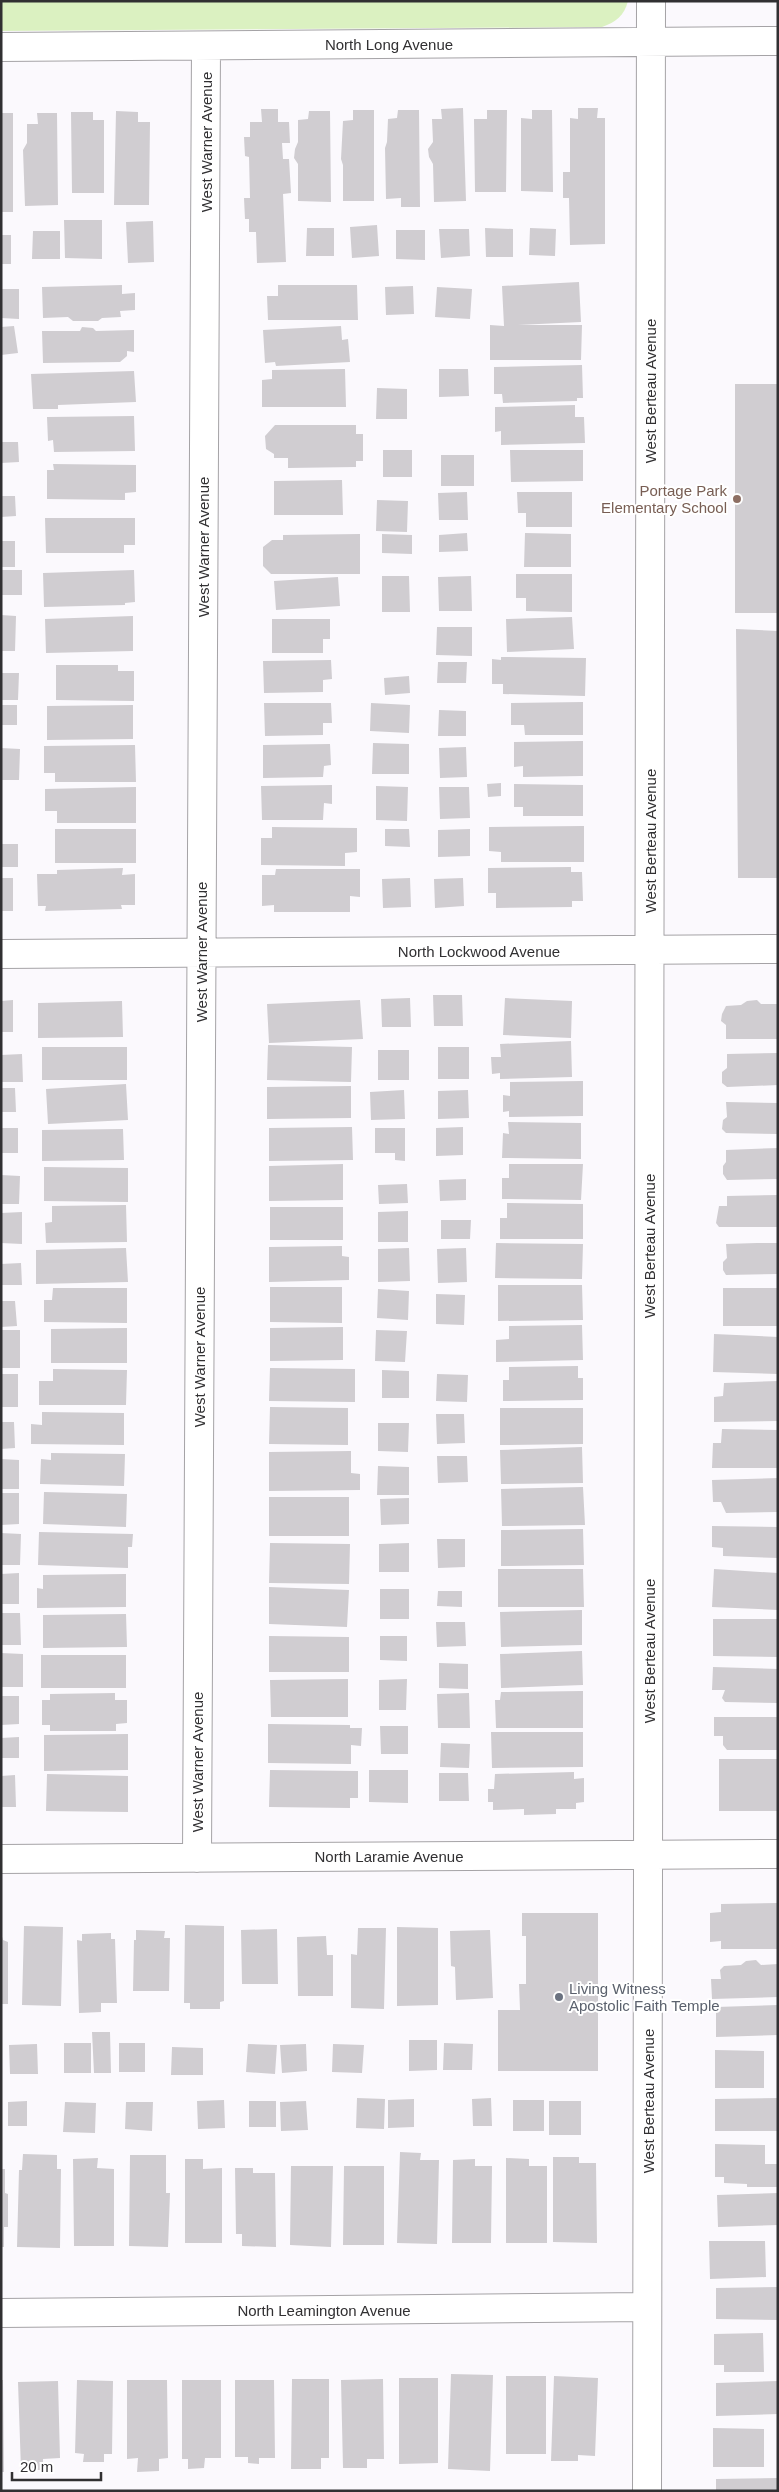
<svg xmlns="http://www.w3.org/2000/svg" width="779" height="2492" font-family="Helvetica,sans-serif">
	<style>
		.green { fill: #dbf1c1 }
		.building { fill: #d0cdd1 }
		.lines { fill: none; stroke-linecap: round; stroke-linejoin: round }
		.minor-casing { stroke: #a5a3a6; stroke-width: 30 }
		.minor { stroke: #fff; stroke-width: 28 }
		.education-dot { fill: #8d6e63; stroke: #fff; stroke-width: 2 }
		.worship-dot { fill: #6b7280; stroke: #fff; stroke-width: 2 }
		.labels { text-anchor: middle; dominant-baseline: central; stroke-width: 4; stroke-linejoin: round; paint-order: stroke }
		.street-label { font-size: 15px; fill: #313032; stroke: #fff }
		.education-label { font-size: 15px; fill: #785e54; stroke: #fff; text-anchor: end }
		.worship-label { font-size: 15px; fill: #5b616d; stroke: #fff; text-anchor: start }
	</style>
	<rect width="100%" height="100%" fill="#fbf9fd"/>
	<path class="green" d="M1 1H628C624 16 616 22 602 27L1 31Z"/>
	<path class="building" d="M463 108 466 201 434 202 433 164 429 157 428 149 433 142 432 119H442L441 109Z
		M578 108H598L597 118H605V244L570 245 569 198H563V172H570V118L578 119Z
		M261 109H278V122H289L290 143H282L283 159H289L291 193 283 194 286 262 257 263 256 232H249V219H245L244 198H250L249 157 245 156 244 137H250V122H262Z
		M353 110H374V201H343V165L341 159 343 121 353 120Z
		M398 110H419L420 207H401V198L386 199 385 148 387 142 388 119 397 118Z
		M487 110H507L506 192H475L474 119H487Z
		M532 110H552L553 192 521 191V118L532 119Z
		M116 111 138 112V122H150L149 205H114Z
		M309 111H330L331 202 298 201V164L294 158 295 149 298 142V120L308 119Z
		M71 112H93V120H104V193H72Z
		M1 113H13V212H1Z
		M37 113H57L58 205 25 206 23 150 27 143V124H38Z
		M64 220H102V259L65 258Z
		M153 221 154 262 128 263 126 222Z
		M377 225 379 256 352 258 350 227Z
		M307 228H334V256H306Z
		M485 228 513 229V257H486Z
		M530 228 556 229 555 256 529 255Z
		M439 229H469L470 256 441 258Z
		M396 230H425V260L396 259Z
		M33 231H60V259H32Z
		M1 235H11V264H1Z
		M579 282 581 322 518 325H582L581 360H490V325L504 326 502 286Z
		M122 285V294L135 293V310L120 311 121 317 102 318 98 321H73L68 317 43 318 42 287Z
		M278 285H357L358 320H268L267 296H278Z
		M413 286 414 314 386 315 385 287Z
		M437 287 472 289 470 319 435 317Z
		M1 289H19V319L1 318Z
		M14 326 18 353 1 355V327Z
		M341 326 342 340 348 339 350 362 276 366 275 362 265 363 263 330Z
		M82 327 93 328 96 331 134 330V352L127 351V356L120 362 43 363 42 331H80Z
		M582 365 583 398H577V401L503 403 502 394H494V367Z
		M345 369 346 407H262V380L272 379V370Z
		M439 369H468L469 396 439 397Z
		M134 371 136 402 58 405V409H33L31 374Z
		M735 384H778V613H735Z
		M377 388 407 389V419H376Z
		M575 405V417H584L585 443 501 445V431L495 432V407Z
		M134 416 135 451 54 452 53 440 48 441 47 417Z
		M275 425H356V434H363V461H356V467L288 468V458H274V454L266 449 265 436Z
		M1 442H18L19 462 1 463Z
		M383 450H412V477H383Z
		M510 450H583V481L511 482Z
		M441 455H474V486H441Z
		M53 464 136 465V492L125 493V500L47 499V470H54Z
		M342 480 343 515H274V481Z
		M467 492 468 520H439L438 493Z
		M517 492H572V527H526V513H518Z
		M1 496H15L16 516 1 517Z
		M377 500 408 501 407 532 376 531Z
		M45 518H135V545H124V553H46Z
		M467 533 468 551 439 552V535Z
		M525 533 571 534V567H524Z
		M360 534V574H271L263 566V547L272 540H283V535Z
		M382 534 412 535V554L382 553Z
		M1 541H15V567H1Z
		M1 570H22V595H1Z
		M134 570 135 602 125 603V605L44 607 43 573Z
		M516 574H572V612L526 611V598H516Z
		M382 576H409L410 612H382Z
		M471 576 472 611H439L438 577Z
		M338 577 340 606 276 610 274 581Z
		M1 615 16 616 15 651H1Z
		M133 616V651L46 653 45 619Z
		M572 617 574 649 507 652 506 619Z
		M272 619H330V639H323V653H272Z
		M437 627H472V656L436 655Z
		M736 629 778 631V878H738Z
		M501 657 586 658 585 696 503 694V684H492V659L501 660Z
		M331 660 332 679 323 680V692L264 693 263 661Z
		M438 662H467L466 683H437Z
		M56 665H118V671H134V701L56 700Z
		M1 673H19L18 700H1Z
		M409 676 410 693 385 695 384 678Z
		M583 702V735H525L524 725H511V703Z
		M264 703H331L332 723H323V735L265 736Z
		M371 703 410 705 409 733 370 731Z
		M1 705H17V725H1Z
		M133 705V739L47 740V706Z
		M439 710 466 711V736H438Z
		M583 741V776L523 777V766L514 767V742Z
		M373 743 409 744V774H372Z
		M330 744 331 765 324 766 323 777 263 778V745Z
		M135 745 136 782H55V773H44V746Z
		M466 747 467 777 440 778 439 748Z
		M1 748 20 749 19 780H1Z
		M501 783V796L488 797 487 784Z
		M514 784 583 785V816H523V807H514Z
		M332 785V804L324 803 323 820H262L261 786Z
		M376 786 408 787 407 821 376 820Z
		M136 787V823H57V811H45V789Z
		M439 787H469L470 818 440 819Z
		M584 826V862H501V852L489 851V827Z
		M272 827 357 828V852L345 853V866L261 865V838H272Z
		M55 829H136V863H55Z
		M385 829H409L410 847 385 846Z
		M470 829V856L438 857V830Z
		M1 844H18V867H1Z
		M571 867V872H582L583 901H572V907L496 908V893H488V868Z
		M123 868 122 875 135 874V905H121L122 909 45 911 46 906H38L37 874H57V870Z
		M276 869H360V897L350 896V912H274V905L262 906V875H275Z
		M1 878H13V911H1Z
		M410 878 411 907 383 908 382 879Z
		M463 878 464 906 435 908 434 879Z
		M433 995H462L463 1026H434Z
		M410 998 411 1027H382L381 999Z
		M505 998 572 1001 571 1038 503 1035Z
		M13 1000V1032H1V1001Z
		M360 1000 363 1039 269 1043 267 1004Z
		M757 1000 761 1004H778V1039H726V1025L721 1021 722 1014 726 1006 741 1005 747 1001Z
		M122 1001 123 1037 38 1038V1003Z
		M571 1041 572 1077 500 1079V1073L492 1074 491 1057H501L500 1044Z
		M268 1045 352 1047 351 1082 267 1080Z
		M42 1047H127V1080H42Z
		M438 1047H469V1079H438Z
		M378 1050H409V1080H378Z
		M778 1053V1085L727 1087 722 1083V1072L727 1068V1054Z
		M22 1054 23 1082H1V1055Z
		M583 1081V1116L509 1117V1111L503 1112V1095L510 1096V1082Z
		M126 1084 128 1120 48 1124 46 1089Z
		M351 1086V1118L267 1119V1087Z
		M1 1088H15L16 1112H1Z
		M404 1090 405 1119 371 1120 370 1092Z
		M468 1090 469 1118 438 1119V1091Z
		M726 1102 778 1103V1134L726 1133 722 1129 723 1120 727 1117Z
		M508 1122 581 1123V1159L502 1158 503 1133 509 1134Z
		M352 1127 353 1160 269 1161V1128Z
		M463 1127V1155L436 1156V1128Z
		M1 1128H18V1153H1Z
		M375 1128H405V1161L395 1160V1153H375Z
		M123 1129 124 1160 42 1161V1130Z
		M778 1148V1179L727 1180 723 1174V1166L726 1162V1150Z
		M343 1164V1200L269 1201V1166Z
		M509 1164H583L581 1200 502 1199V1178H509Z
		M44 1167 128 1168V1202L44 1201Z
		M1 1175 20 1176 19 1204H1Z
		M466 1179V1200L440 1201 439 1180Z
		M407 1184 408 1203 379 1204 378 1185Z
		M778 1195V1227H719L716 1223 719 1206H727V1196Z
		M507 1203 583 1204V1239H500V1218H507Z
		M126 1205 127 1242 46 1243 45 1223 52 1222V1206Z
		M270 1207H343V1240H270Z
		M408 1211V1242H378V1212Z
		M22 1212V1244L1 1243V1213Z
		M441 1220H471L470 1239H441Z
		M496 1243 583 1244 582 1279 495 1278Z
		M757 1243H778V1274L726 1275 723 1270V1262L727 1258 726 1244Z
		M342 1246V1256L349 1257V1280L269 1282V1247Z
		M126 1248 128 1282 36 1284V1250Z
		M409 1248 410 1281 378 1282V1249Z
		M466 1248 467 1282 438 1283 437 1249Z
		M21 1263 22 1285H1V1264Z
		M498 1285H582L583 1320 498 1321Z
		M270 1287H342V1323L270 1322Z
		M53 1288H127V1323L44 1322V1300H52Z
		M723 1288H778V1326H723Z
		M378 1289 409 1291 408 1320 377 1318Z
		M436 1294 465 1295 464 1325 436 1324Z
		M1 1301H15L17 1326 1 1327Z
		M582 1325 583 1360 496 1362V1340L509 1339V1326Z
		M343 1327V1360L270 1361V1328Z
		M127 1328V1363H51V1329Z
		M1 1330H20V1368H1Z
		M376 1330 407 1331 405 1362 375 1361Z
		M714 1334 778 1337V1374L713 1372Z
		M578 1366V1378H583V1400L503 1401V1380H509V1367Z
		M270 1368 355 1369V1402L269 1401Z
		M53 1369 127 1370 126 1405H39V1381H53Z
		M382 1370 409 1371V1398H382Z
		M1 1374H18V1407H1Z
		M437 1374 468 1375 467 1402 436 1401Z
		M778 1381V1421L714 1422V1397L723 1396 724 1383Z
		M270 1407 348 1408V1445L269 1444Z
		M500 1408H583V1444L500 1445Z
		M42 1412 124 1413V1445L31 1444V1424L42 1425Z
		M436 1414H464L465 1443 437 1444Z
		M1 1422H14L15 1448 1 1449Z
		M378 1423H409L408 1452 378 1451Z
		M722 1429 778 1430V1468H712L713 1443H721Z
		M582 1447 583 1483 501 1484 500 1450Z
		M351 1451V1473L360 1474V1490L269 1491V1452Z
		M51 1453 125 1454 124 1486 40 1484 41 1459 51 1460Z
		M437 1456H467L468 1482 438 1483Z
		M1 1459 19 1460V1489H1Z
		M378 1466 409 1467V1495H377Z
		M778 1478V1512L726 1513 721 1502H713L712 1480Z
		M583 1487 585 1525 502 1526 501 1489Z
		M44 1492 127 1494 126 1527 43 1524Z
		M1 1493H19V1524L1 1525Z
		M269 1497H349V1536H269Z
		M409 1498V1524L381 1525 380 1499Z
		M712 1526 778 1527V1558L723 1556V1548L712 1547Z
		M583 1529 584 1565 501 1566V1530Z
		M39 1532 133 1534 132 1547H128V1568L38 1565Z
		M1 1533 21 1534 20 1565H1Z
		M437 1539H465V1567L438 1568Z
		M270 1543 350 1544 349 1584 269 1583Z
		M409 1543V1572H379V1544Z
		M498 1569H583L584 1607H498Z
		M714 1569 778 1573V1610L712 1607Z
		M19 1573V1604H1V1574Z
		M126 1574V1607L37 1608V1588L43 1589V1575Z
		M269 1587 349 1590 347 1627 269 1624Z
		M380 1589H409V1619H380Z
		M438 1591H462V1607L437 1606Z
		M582 1610V1645L501 1647 500 1612Z
		M1 1613H20L21 1645H1Z
		M126 1614 127 1647 43 1648V1615Z
		M713 1619H778V1657L713 1656Z
		M436 1622H465L466 1646 437 1647Z
		M269 1636 349 1637V1672H269Z
		M380 1636H407V1661L380 1660Z
		M582 1651 583 1685 501 1688 500 1654Z
		M1 1653 23 1654V1687H1Z
		M41 1655H126V1688H41Z
		M439 1663 468 1664V1689L439 1688Z
		M713 1667 778 1669V1703L725 1702 722 1698 725 1690H712Z
		M348 1679V1717H271L270 1680Z
		M407 1679 406 1710H379V1680Z
		M583 1691V1728H496L495 1700H500L501 1692Z
		M115 1693V1700H127V1723L116 1724V1731H50V1725H42V1700H50V1694Z
		M469 1693 470 1728H438L437 1694Z
		M1 1696H19V1724L1 1725Z
		M714 1717H778V1750H727L723 1745V1736H714Z
		M268 1724 350 1725V1728H362L361 1746 351 1745V1764L268 1763Z
		M380 1726H408V1754H381Z
		M491 1732H583V1767L492 1768Z
		M128 1734V1770L44 1771V1735Z
		M19 1737V1758H1V1738Z
		M441 1743 470 1744 469 1768 440 1767Z
		M719 1759H778V1811H719Z
		M270 1770 358 1771V1798H350V1808L269 1807Z
		M369 1770H408V1803L369 1802Z
		M574 1772V1779L584 1778V1802L576 1803V1809H556V1814L524 1815V1809L493 1810V1802H488V1789H494L495 1774Z
		M439 1773H468L469 1801H439Z
		M47 1774 128 1776V1812L46 1811Z
		M15 1775 16 1807H1V1776Z
		M778 1903V1949H721V1941L710 1942V1913L721 1912V1904Z
		M522 1913H598V2071H498V2010H520L519 1984H526V1936H522Z
		M185 1925 224 1926V2001L220 2002V2009H190V2003H184Z
		M24 1926 63 1927 61 2006 22 2005Z
		M397 1927 438 1928V2005L397 2006Z
		M358 1928H386L384 2009 351 2008V1954L357 1955Z
		M277 1929 278 1984H242L241 1930Z
		M136 1930 165 1931 164 1938H170L169 1991H133L134 1940H136Z
		M490 1930 493 1998 456 2000 455 1967 451 1966 450 1931Z
		M1 1933 3 1940 8 1942V2004H1Z
		M111 1933V1939H115L117 2003H101V2012L79 2013 77 1940 82 1941V1934Z
		M326 1936 327 1955H333V1996H298L297 1937Z
		M756 1960 761 1965 778 1964V1997L712 1999 711 1979H721L720 1970 724 1966 741 1965 746 1961Z
		M778 2005V2035L716 2037V2007Z
		M92 2032H110L111 2073H94Z
		M409 2040H437V2070L409 2071Z
		M64 2043H91V2073H64Z
		M119 2043H145V2072H119Z
		M444 2043 473 2044 472 2070H443Z
		M37 2044 38 2074H10L9 2045Z
		M248 2044 277 2045 275 2074 246 2072Z
		M306 2044 307 2071 282 2073 280 2045Z
		M333 2044 364 2045 362 2073 332 2072Z
		M172 2047 203 2048V2075H171Z
		M715 2050 764 2051V2088H715Z
		M357 2098 385 2099 384 2129 356 2128Z
		M491 2098 492 2126H473L472 2099Z
		M778 2098V2131H715V2099Z
		M414 2099V2127L388 2128V2100Z
		M224 2100 225 2128 198 2129 197 2101Z
		M513 2100H544V2131H513Z
		M27 2101V2126H8V2102Z
		M249 2101H276V2127H249Z
		M306 2101 308 2130 281 2131 280 2102Z
		M549 2101H581V2135H549Z
		M65 2102 96 2103 95 2133 63 2132Z
		M126 2102H153L152 2131 125 2129Z
		M715 2144 765 2145V2164H778V2187H747V2184L724 2183V2177H715Z
		M400 2152 421 2153 420 2160H439L437 2244 397 2243Z
		M23 2154 57 2155V2169H61L60 2248 17 2247 19 2170H22Z
		M130 2155H166V2193H170L168 2247 129 2246Z
		M553 2157H579V2163H596L597 2243 553 2242Z
		M98 2158 97 2168 114 2169V2246H74L73 2159Z
		M506 2158 529 2159V2166H547V2243H506Z
		M185 2159H203V2169L222 2168V2243H185Z
		M475 2159V2166H492L491 2243H452L453 2160Z
		M291 2166H333L331 2247 290 2245Z
		M344 2166H384V2245H343Z
		M235 2168H253V2173H275L276 2247 242 2246V2234H236Z
		M1 2169H5V2193L8 2194V2227H4V2247H1Z
		M778 2193V2225L718 2227 717 2195Z
		M709 2241H765L766 2277 710 2279Z
		M778 2287V2320L716 2319V2288Z
		M763 2333 764 2372H724V2365H714V2334Z
		M451 2374 493 2375 490 2471 448 2469Z
		M506 2376H546V2454H506Z
		M554 2376 598 2378 595 2456 578 2455V2461H551Z
		M399 2378H438V2463L399 2464Z
		M292 2379H329V2458H321V2469H291Z
		M383 2379 384 2459H367V2468H343L341 2380Z
		M1 2380H3L4 2472H1Z
		M77 2380 113 2381 112 2454H104V2462H83L84 2454 75 2453Z
		M127 2380H167L168 2458 159 2459V2471L137 2472 138 2458 127 2459Z
		M182 2380H221V2458H205L204 2468 188 2469V2459H182Z
		M235 2380H274L275 2458H259V2464L248 2463V2457H235Z
		M58 2381 60 2458 43 2459V2470H21L18 2382Z
		M778 2381V2414L716 2416V2383Z
		M713 2428 764 2429V2467H713Z
		M778 2478V2491H716V2479Z"/>
	<g class="lines">
		<defs>
			<path id="minor" d="M1 47 778 41
				M1 954 778 949
				M197 1858 206 46
				M1 1859 778 1854
				M1 2313 647 2307
				M647 2491 651 1"/>
		</defs>
		<use href="#minor" class="minor-casing"/>
		<use href="#minor" class="minor"/>
	</g>
	<circle class="education-dot" cx="737" cy="499" r="5"/>
	<circle class="worship-dot" cx="559" cy="1997" r="5"/>
	<g class="labels">
		<g class="street-label">
			<text x="389" y="44">North Long Avenue</text>
			<text transform="translate(206 142) rotate(-90)">West Warner Avenue</text>
			<text transform="translate(650 391) rotate(-90)">West Berteau Avenue</text>
			<text transform="translate(203 547) rotate(-90)">West Warner Avenue</text>
			<text transform="translate(650 841) rotate(-90)">West Berteau Avenue</text>
			<text x="479" y="951">North Lockwood Avenue</text>
			<text transform="translate(201 952) rotate(-90)">West Warner Avenue</text>
			<text transform="translate(649 1246) rotate(-90)">West Berteau Avenue</text>
			<text transform="translate(199 1357) rotate(-90)">West Warner Avenue</text>
			<text transform="translate(649 1651) rotate(-90)">West Berteau Avenue</text>
			<text transform="translate(197 1762) rotate(-90)">West Warner Avenue</text>
			<text x="389" y="1856">North Laramie Avenue</text>
			<text transform="translate(648 2101) rotate(-90)">West Berteau Avenue</text>
			<text x="324" y="2310">North Leamington Avenue</text>
		</g>
		<g class="education-label">
			<text x="727" y="490">Portage Park<tspan x="727" dy="17">Elementary School</tspan></text>
		</g>
		<g class="worship-label">
			<text x="569" y="1988">Living Witness<tspan x="569" dy="17">Apostolic Faith Temple</tspan></text>
		</g>
	</g>
	<rect width="779" height="2492" fill="none" stroke="#313032" stroke-width="5"/>
	<path d="M12 2472v8h89v-8" fill="none" stroke="#313032" stroke-width="2.5"/>
	<text x="20" y="2472" font-size="15" fill="#313032" stroke="#ffffff" stroke-width="4" paint-order="stroke">20 m</text>
</svg>
